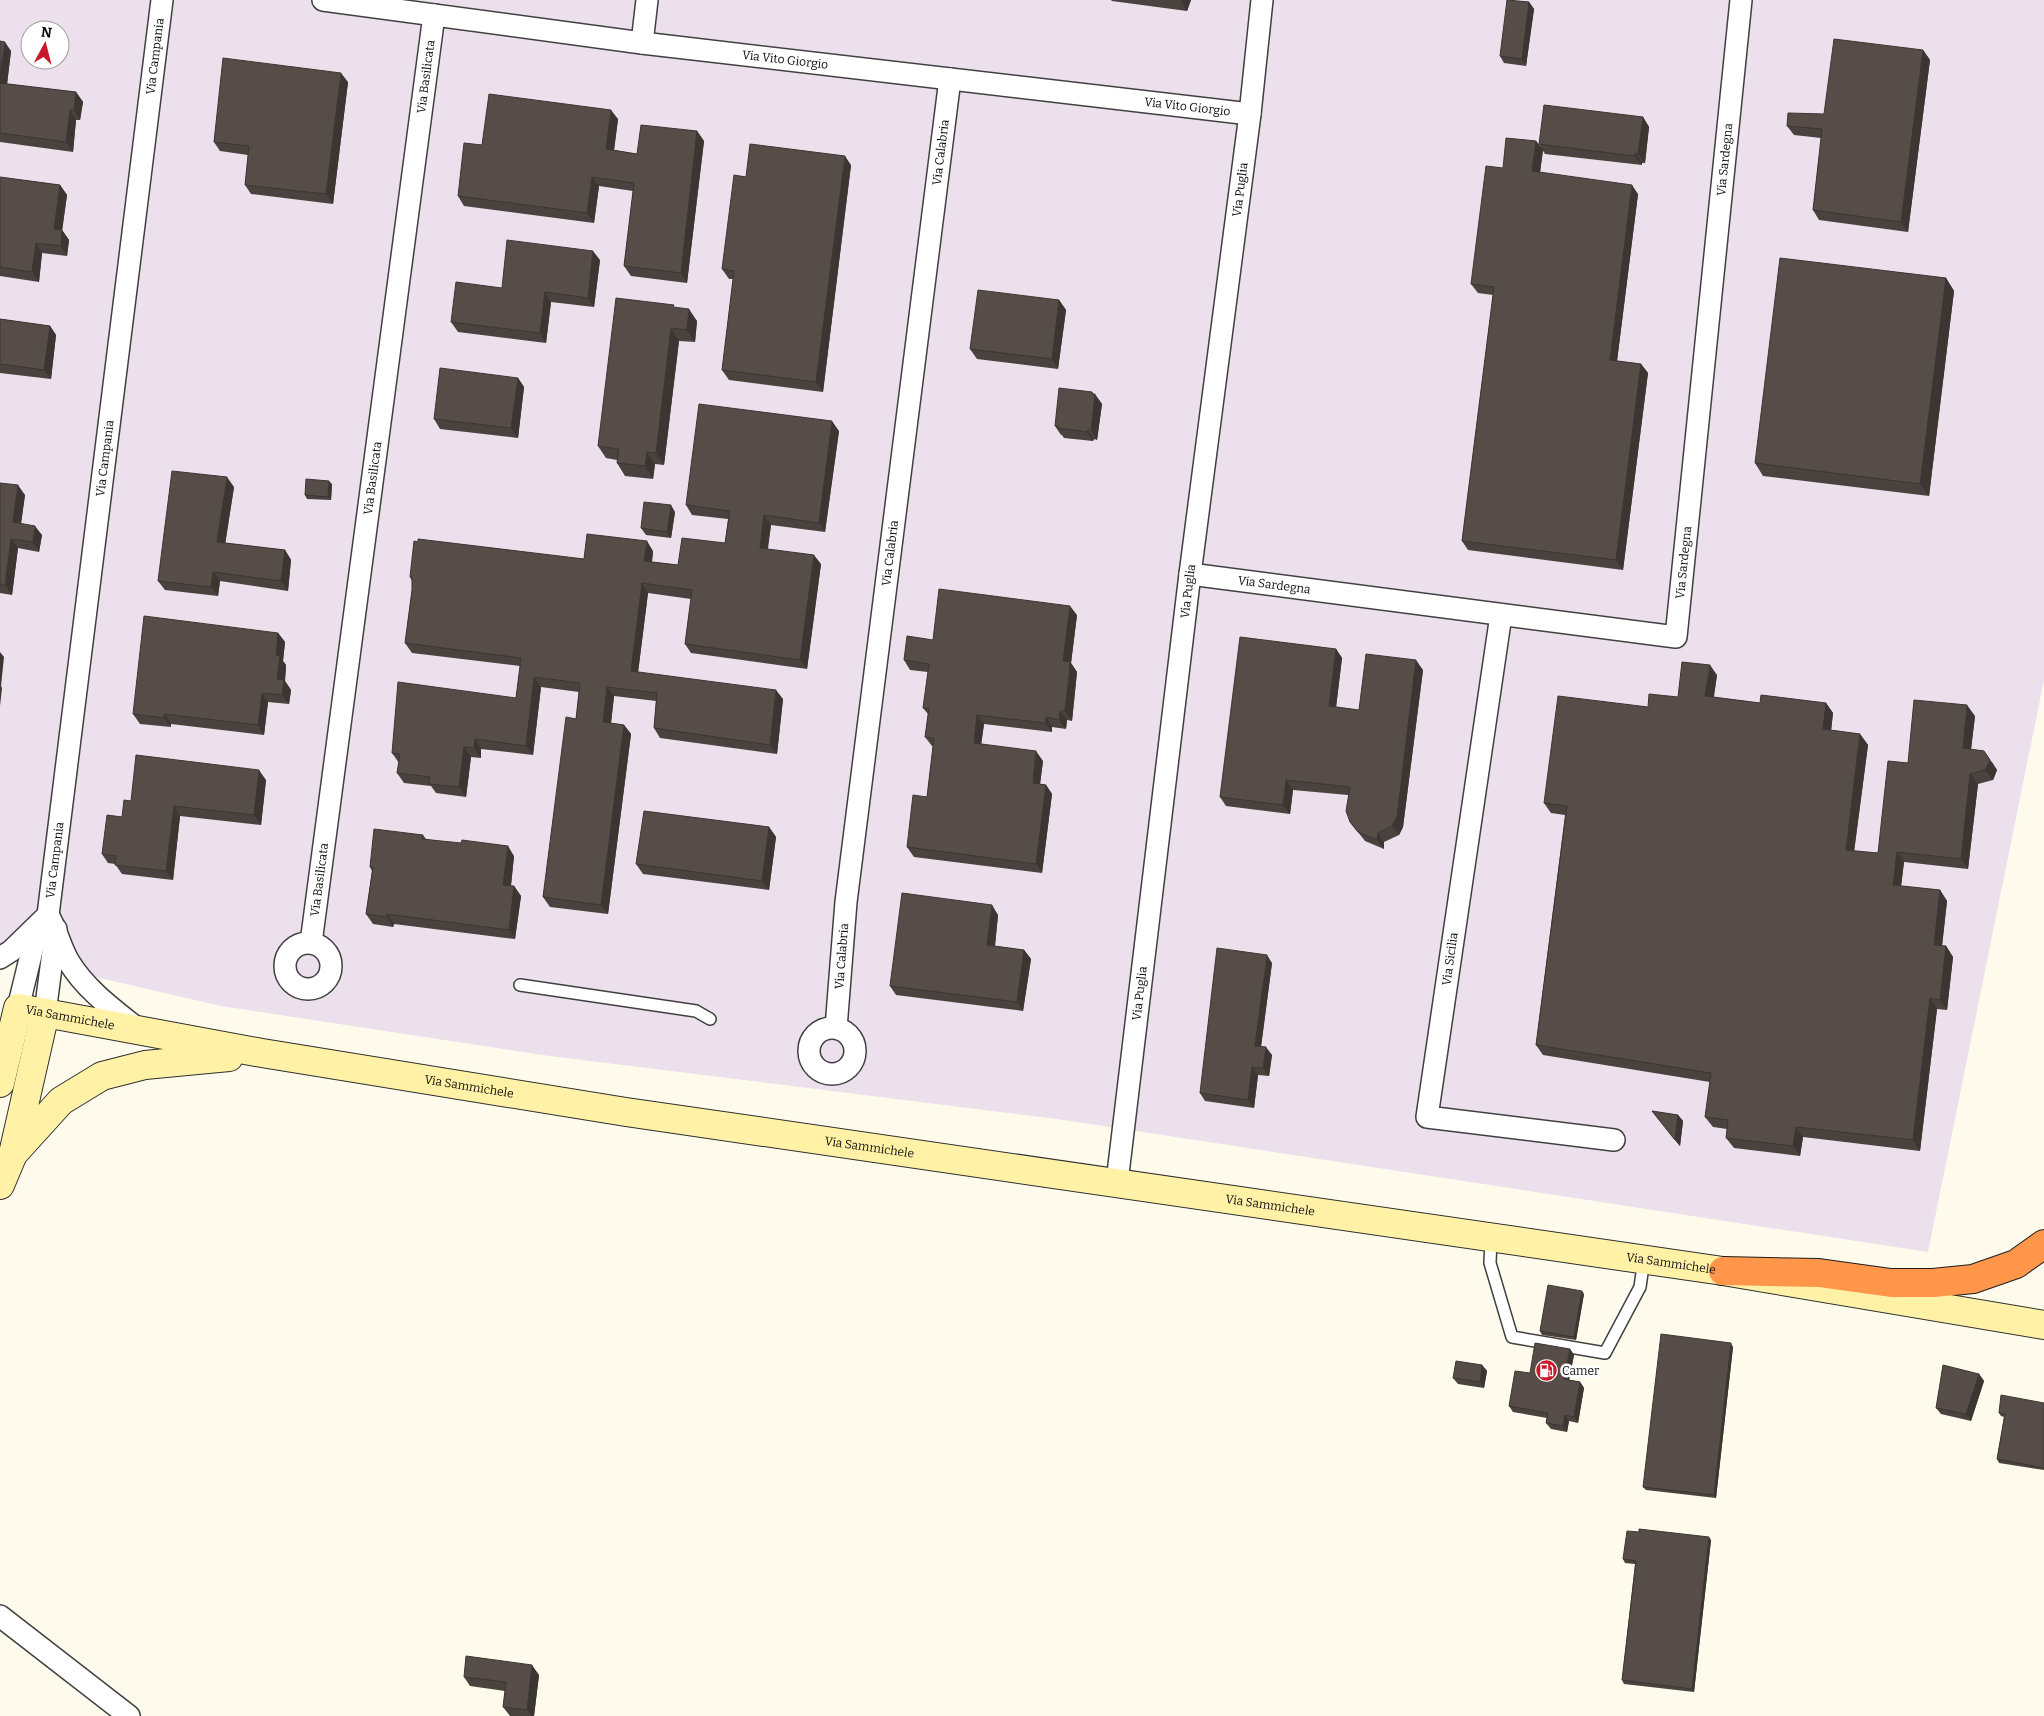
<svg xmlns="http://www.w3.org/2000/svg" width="2044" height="1716" font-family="Bitter,serif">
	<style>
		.industrial { fill: #ebe0ec; fill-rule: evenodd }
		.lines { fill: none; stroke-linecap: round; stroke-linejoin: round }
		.service-casing { stroke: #404040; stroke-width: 14 }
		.minor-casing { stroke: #404040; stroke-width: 24 }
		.secondary-casing { stroke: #2f2f2f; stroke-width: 30 }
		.motorway-casing { stroke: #1e1e1e; stroke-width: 30 }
		.service { stroke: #fff; stroke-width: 11 }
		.minor { stroke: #fff; stroke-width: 21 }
		.secondary { stroke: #fff2a7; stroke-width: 28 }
		.motorway { stroke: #ff964a; stroke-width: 28 }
		.wall { fill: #4a423e }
		.shaded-wall { fill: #3c3632 }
		.building { fill: #564d48; stroke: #3c3632 }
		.labels { text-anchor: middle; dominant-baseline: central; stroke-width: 5; stroke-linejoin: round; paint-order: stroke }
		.street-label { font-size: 12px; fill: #0d0d0d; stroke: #fff }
		.poi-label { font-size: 12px; fill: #0d0d0d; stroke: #fff; text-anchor: start }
	</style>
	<rect width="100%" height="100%" fill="#fffbec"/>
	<path class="industrial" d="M0 0H2044V680L1928 1252 1057 1119 542 1055 221 1006 0 955ZM30 30H60V60H30Z"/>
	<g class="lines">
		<defs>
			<path id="service" d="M520 985 696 1011 710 1019
				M1491 1238 1490 1263 1512 1337 1605 1353 1640 1287 1644 1259"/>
			<g id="minor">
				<path id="s1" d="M323 0 642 43 1250 114"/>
				<path d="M642 43 647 0"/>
				<path id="s2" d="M1190 574 1676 637 1741 0"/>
				<path d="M1501 615 1427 1117 1614 1140"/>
				<path d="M48 915C57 930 60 947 69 962 86 990 114 1010 139 1030"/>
				<circle cx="308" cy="966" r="23"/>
				<path id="s3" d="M311 943 434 15"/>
				<path id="s4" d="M0 958 11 951 48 915 162 0"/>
				<path d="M18 1008 38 926"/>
				<path d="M45 1013 56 929"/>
				<path id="s5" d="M836 1028 846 902 950 79"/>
				<circle cx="832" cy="1051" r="23"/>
				<path id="s6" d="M1117 1182 1190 574 1250 114 1262 0"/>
				<path d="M0 1616 129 1716"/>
			</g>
			<g id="secondary">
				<path id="s7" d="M0 1083 18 1008 262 1053 626 1112 1723 1271 2044 1325"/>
				<path d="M13 1154 61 1101 102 1076 145 1065 229 1057"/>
				<path d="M0 1185 13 1154 45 1013"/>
			</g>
			<path id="motorway" d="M1723 1271 1819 1273 1891 1283H1933L1973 1279 2016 1264 2044 1244"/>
		</defs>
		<use href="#service" class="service-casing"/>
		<use href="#minor" class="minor-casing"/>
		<use href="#secondary" class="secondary-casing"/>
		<use href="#motorway" class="motorway-casing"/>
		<use href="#service" class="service"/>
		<use href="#minor" class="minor"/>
		<use href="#secondary" class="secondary"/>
		<use href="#motorway" class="motorway"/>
	</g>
	<path class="wall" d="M1111 0H1191L1187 11 1112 1Z
		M1529 2 1534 9 1526 66 1504 63 1500 56Z
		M0 41 11 51 7 84 76 92 83 102 80 120H76L73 152 0 142Z
		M1923 50 1930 60 1908 232 1819 220 1813 210 1821 138 1794 135 1787 126 1824 114Z
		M348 82 333 204 251 194 245 185 248 155 220 151 214 142Z
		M1643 117 1649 127 1645 163H1642V165L1545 154 1539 144Z
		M618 119 614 150 637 154 697 131 704 141 687 283 631 276 624 266 633 191 599 186 594 223 464 206 458 196 482 145Z
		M1536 141 1543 150 1540 172 1638 194 1617 361 1641 364 1648 373 1623 570 1468 550 1462 541 1493 295 1478 293 1471 284 1503 168Z
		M851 165 823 392 729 380 722 370 733 279H729L722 269Z
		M0 177 60 185 67 195 62 230 69 240 67 256 42 253 39 282 0 276Z
		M600 260 594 307 551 302 546 343 458 332 451 322 502 288Z
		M1946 278 1954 291 1929 496 1763 476 1755 463Z
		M1059 300 1066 310 1058 369 977 359 970 349Z
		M676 307 697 321 695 342 679 341 664 465 655 464 653 479 625 476 617 463V460L606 458 598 446Z
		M0 319 50 326 56 335 51 379 0 373Z
		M518 378 524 387 518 438 440 429 434 419Z
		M1094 394 1102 404 1097 440 1094 439 1093 441 1064 438 1062 435H1061L1055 426Z
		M839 431 825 532 771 525 768 549 821 564 807 669 691 653 685 644 691 599 648 593 638 672 783 699 777 754 660 738 654 728 656 701 614 696 611 723 624 725 631 734 608 914 550 907 543 897 576 719 579 692 541 687 533 755 481 749V758L471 757 466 797 436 793 431 786 404 783 397 773 399 763 392 753 516 698 520 666 412 653 405 643 412 590V581L410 577 584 559 653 551 652 562 678 565 725 543 728 519 692 515 686 505Z
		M0 483 25 495 21 523 42 535 39 552 18 548 12 595 0 593Z
		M332 484 331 500 307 499 305 495Z
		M234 487 225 543 285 550 291 560 288 591 220 581 218 596 165 590 158 581Z
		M675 512 671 538 646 535 641 528Z
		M1077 615 1071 663 1077 672 1072 721 1067 720 1066 729 1052 727V732L984 724 981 744 1043 761 1040 784 1046 785 1052 794 1042 873 914 857 907 847 927 797 933 746H932L925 737 928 714 923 708 928 672 910 670 904 660 933 640Z
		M278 633 285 642 283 661 286 665 285 681 291 690 289 704 268 702 264 735 171 724V727L140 724 133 714Z
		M1336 649 1342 658 1336 707 1359 710 1423 670 1403 827 1399 835 1384 842V849L1365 841 1350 822 1348 795 1293 790 1290 814 1226 806 1220 797Z
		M1717 675 1714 697 1760 703H1826L1833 713 1831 731 1860 734 1868 745 1854 851 1878 853 1908 763 1975 716 1971 749 1992 762 1997 770 1993 780 1978 784 1968 869 1904 862 1901 886 1940 890 1947 901 1942 946H1946L1953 957 1947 1010 1937 1009 1920 1151 1803 1137 1800 1156 1734 1148 1726 1138 1727 1129 1713 1127 1705 1117 1710 1082 1543 1055 1536 1045 1565 815 1551 813 1544 803 1648 707 1678 697Z
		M266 780 261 825 180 816 173 880 122 874 115 864 108 863 102 854 122 817 131 801Z
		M769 827 776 837 769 890 643 874 636 864Z
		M423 835 426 839 514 856 511 886H514L521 896 515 939 394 924 393 927 373 924 366 914 372 871 370 867Z
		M998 915 995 946 1024 950 1031 959 1023 1011 896 995 890 986Z
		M1272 963 1261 1047 1272 1055 1269 1076 1258 1075 1254 1108 1205 1101 1200 1093Z
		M1652 1111 1678 1115 1683 1121 1680 1146Z
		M1584 1294 1576 1340 1542 1335 1540 1331Z
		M1733 1347 1716 1498 1646 1490 1643 1487Z
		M1570 1349 1574 1355 1569 1380 1580 1382 1584 1388 1578 1423 1569 1421 1567 1432 1551 1429 1546 1423 1547 1418 1513 1412 1509 1406 1530 1373Z
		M1482 1365 1487 1371 1484 1388 1458 1384 1453 1378Z
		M1979 1374 1984 1381 1971 1421 1941 1414 1936 1408Z
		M2044 1403V1470L1999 1463 1997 1459 2004 1417 2001 1416 1999 1413Z
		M1711 1540 1694 1692 1624 1684 1622 1680 1635 1564 1625 1563 1623 1559Z
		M539 1675 534 1716H510L503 1707 505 1691 470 1686 464 1677Z"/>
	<path class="shaded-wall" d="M1181 0H1191L1187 11 1181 1Z
		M1529 2 1534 9 1526 66 1522 59Z
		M5 42 11 51 6 93 0 85V76Z
		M1923 50 1930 60 1908 232 1901 222Z
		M341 73 348 82 333 204 326 194Z
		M76 92 83 102 80 120 74 110Z
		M70 110 76 120 73 152 66 142Z
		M611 110 618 119 613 158 606 149Z
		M1643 117 1649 127 1645 163 1638 154Z
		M697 131 704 141 687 283 681 273Z
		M1536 141 1543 150 1539 180 1532 171Z
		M1635 153 1642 163V165L1635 156Z
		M845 156 851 165 823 392 816 382Z
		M592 177 599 186 594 223 587 213Z
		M60 185 67 195 61 239 54 229Z
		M1632 185 1638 194 1616 369 1610 360Z
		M62 230 69 240 67 256 61 246Z
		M36 243 42 253 39 282 32 272Z
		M593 251 600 260 594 307 588 298Z
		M1946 278 1954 291 1929 496 1920 484Z
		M545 292 551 302 546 343 540 333Z
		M1059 300 1066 310 1058 369 1052 359Z
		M689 309 697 321 695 342 687 330Z
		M50 326 56 335 51 379 44 370Z
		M671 328 679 341 664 465 656 453Z
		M1641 364 1648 373 1623 570 1616 560Z
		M518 378 524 387 518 438 511 428Z
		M1092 392 1095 396V394L1102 404 1097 440 1091 430Z
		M832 421 839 431 825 532 819 523Z
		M1087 430 1094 439 1093 441 1087 432Z
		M647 452 655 464 653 479 645 466Z
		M227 477 234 487 224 552 217 542Z
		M329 481 332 484 331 500 328 497Z
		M18 485 25 495 20 531 13 522Z
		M671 505 675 512 671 538 667 532Z
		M764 515 771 525 766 557 760 548Z
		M35 526 42 535 39 552 33 542Z
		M11 539 18 548 12 595 5 585Z
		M647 541 653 551 651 570 644 561Z
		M285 550 291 560 288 591 281 581Z
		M814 555 821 564 807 669 800 660Z
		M213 572 220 581 218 596 211 587Z
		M642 583 648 593 637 681 631 671Z
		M1070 606 1077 615 1071 663 1077 672 1072 721 1065 711 1063 661Z
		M278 633 285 642 283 661 286 665 285 681 291 690 289 704 282 695 277 679 276 655Z
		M1336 649 1342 658 1335 716 1329 706Z
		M0 652 4 657 1 686 2 688 0 706Z
		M1416 660 1423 670 1403 827 1399 835 1392 826Z
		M1710 665 1717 675 1712 706 1705 696Z
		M534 677 541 687 533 755 526 746Z
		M607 687 614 696 610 732 603 722Z
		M776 690 783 699 777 754 770 745Z
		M262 693 268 702 264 735 258 725Z
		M1826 703 1833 713 1830 740 1823 729Z
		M1967 705 1975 716 1970 758 1963 748Z
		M1060 711 1067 720 1066 729 1059 720Z
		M164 714 171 724V727L164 718Z
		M977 715 984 724 980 753 974 743Z
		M1046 717 1052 727V732L1045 723Z
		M624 725 631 734 608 914 601 905Z
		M1860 734 1868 745 1853 860 1846 850Z
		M475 739 481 749V758L474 748Z
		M464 747 471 757 466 797 459 787Z
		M1036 751 1043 761 1039 792 1033 783Z
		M1984 751 1997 770 1993 780 1985 770Z
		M259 770 266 780 261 825 254 815Z
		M1970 774 1978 784 1968 869 1961 859Z
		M1286 780 1293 790 1290 814 1283 805Z
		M1046 785 1052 794 1042 873 1036 864Z
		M174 806 180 816 173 880 166 871Z
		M769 827 776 837 769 890 762 881Z
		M1378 833 1384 842V849L1377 840Z
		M508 846 514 856 510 894 503 885Z
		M1897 852 1904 862 1900 895 1893 885Z
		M514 886 521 896 515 939 509 930Z
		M1940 890 1947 901 1941 955 1934 945Z
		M992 905 998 915 994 955 987 945Z
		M387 914 394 924 393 927 387 917Z
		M1946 946 1953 957 1947 1010 1940 1000Z
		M1024 950 1031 959 1023 1011 1017 1002Z
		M1267 955 1272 963 1260 1054 1255 1046Z
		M1930 998 1937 1009 1920 1151 1913 1140Z
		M1266 1047 1272 1055 1269 1076 1263 1068Z
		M1252 1067 1258 1075 1254 1108 1248 1100Z
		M1678 1115 1683 1121 1680 1146 1675 1140Z
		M1796 1127 1803 1137 1800 1156 1793 1146Z
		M1582 1291 1584 1294 1576 1340 1574 1337Z
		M1731 1343 1733 1347 1716 1498 1714 1495Z
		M1570 1349 1574 1355 1568 1385 1564 1379Z
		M1482 1365 1487 1371 1484 1388 1480 1382Z
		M1979 1374 1984 1381 1971 1421 1966 1414Z
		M1580 1382 1584 1388 1578 1423 1574 1417Z
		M1565 1415 1569 1421 1567 1432 1563 1426Z
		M1709 1537 1711 1540 1694 1692 1692 1689Z
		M532 1665 539 1675 534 1716H531L527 1710Z"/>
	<path class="building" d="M1507 0 1529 2 1522 59 1500 56Z
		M1834 39 1923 50 1901 222 1813 210 1822 129 1787 126 1788 113 1824 114Z
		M0 41 5 42 0 76Z
		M223 58 341 73 326 194 245 185 249 146 214 142Z
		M0 83 76 92 74 110H70L66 142 0 133Z
		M489 94 611 110 606 149 637 154 641 125 697 131 681 273 624 266 634 183 592 177 587 213 458 196 464 143 482 145Z
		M1544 105 1643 117 1638 154 1635 153V156L1539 144Z
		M1506 138 1536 141 1532 171 1632 185 1610 360 1641 364 1616 560 1462 541 1494 287 1471 284 1486 166 1503 168Z
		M750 144 845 156 816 382 722 370 734 271 722 269 734 175 746 177Z
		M0 177 60 185 54 229 62 230 61 246 36 243 32 272 0 267Z
		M507 240 593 251 588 298 545 292 540 333 451 322 456 282 502 288Z
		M1780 258 1946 278 1920 484 1755 463Z
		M978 290 1059 300 1052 359 970 349Z
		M616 298 674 305 673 307 689 309 687 330 671 328 656 453 647 452 645 466 617 463 619 449 598 446Z
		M0 319 50 326 44 370 0 364Z
		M440 368 518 378 511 428 434 419Z
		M1059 388 1092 392V394H1095L1091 430H1087V432L1058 428V426H1055Z
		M699 404 832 421 819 523 764 515 760 548 814 555 800 660 685 644 692 590 642 583 631 671 776 690 770 745 654 728 657 693 607 687 603 722 624 725 601 905 543 897 566 717 576 719 580 683 534 677 526 746 475 739 474 748 464 747 459 787 429 784 430 777 397 773 400 754 392 753 398 682 516 698 521 658 405 643 412 590V577H410L414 541 418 542V539L584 559 587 534 647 541 644 561 678 565 682 538 725 543 730 511 686 505Z
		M172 471 227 477 217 542 285 550 281 581 213 572 211 587 158 581Z
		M306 479 329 481 328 497 305 495Z
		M0 483 18 485 13 522 35 526 33 542 11 539 5 585H0Z
		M644 502 671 505 667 532 641 528Z
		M939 589 1070 606 1063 661 1070 662 1069 676 1065 711H1060L1059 720 1046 717 1045 723 977 715 974 743 1036 751 1033 783 1046 785 1036 864 907 847 913 795 927 797 934 738 925 737 929 708H923L929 664 904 660 907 636 933 640Z
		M144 616 278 633 276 655 280 656 277 679 284 680 282 695 262 693 258 725 164 714V718L133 714Z
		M1240 637 1336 649 1329 706 1359 710 1366 654 1416 660 1397 817 1392 826 1378 833 1377 840 1358 832 1350 822 1346 811 1350 787 1286 780 1283 805 1220 797Z
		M1682 662 1710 665 1705 696 1760 703 1761 695 1826 703 1823 729 1860 734 1846 850 1878 853 1888 761 1908 763 1914 700 1967 705 1963 748 1984 751 1990 760 1985 770 1970 774 1961 859 1897 852 1893 885 1940 890 1934 945 1946 946 1940 1000 1930 998 1913 1140 1796 1127 1793 1146 1726 1138 1728 1120 1705 1117 1711 1073 1536 1045 1567 806 1544 803 1558 696 1648 707 1649 694 1678 697Z
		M136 755 259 770 254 815 174 806 166 871 115 865 116 856 102 854 107 815 122 817 124 800 131 801Z
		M644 811 769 827 762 881 636 864Z
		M374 829 423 835 422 839 461 843 462 840 508 846 503 885 514 886 509 930 387 914V917L366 914 373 867H370Z
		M902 893 992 905 987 945 1024 950 1017 1002 890 986Z
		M1217 948 1267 955 1255 1046 1266 1047 1263 1068 1252 1067 1248 1100 1200 1093Z
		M1652 1111 1678 1115 1675 1140Z
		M1548 1285 1582 1291 1574 1337 1540 1331Z
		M1661 1334 1731 1343 1714 1495 1643 1487Z
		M1535 1343 1570 1349 1564 1379 1580 1382 1574 1417 1565 1415 1563 1426 1546 1423 1548 1413 1509 1406 1515 1371 1530 1373Z
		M1456 1361 1482 1365 1480 1382 1453 1378Z
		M1943 1365 1979 1374 1966 1414 1936 1408Z
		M2001 1395 2044 1403V1468L1997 1459 2005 1414 1999 1413Z
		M1639 1529 1709 1537 1692 1689 1622 1680 1636 1561 1623 1559 1627 1531 1639 1532Z
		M466 1656 532 1665 527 1710 503 1707 506 1682 464 1677Z"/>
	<defs>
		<symbol id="fuel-disc" viewBox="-11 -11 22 22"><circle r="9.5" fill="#c81928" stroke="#fff"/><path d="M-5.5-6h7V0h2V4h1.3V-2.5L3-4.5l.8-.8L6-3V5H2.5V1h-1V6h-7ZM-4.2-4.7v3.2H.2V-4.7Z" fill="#fff"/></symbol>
	</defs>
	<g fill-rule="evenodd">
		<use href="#fuel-disc" x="1534" y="1358" width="25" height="25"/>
	</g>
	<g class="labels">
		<g class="street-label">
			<text stroke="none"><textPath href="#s4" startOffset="930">Via Campania</textPath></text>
			<text stroke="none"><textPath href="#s1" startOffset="466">Via Vito Giorgio</textPath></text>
			<text stroke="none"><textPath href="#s3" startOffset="874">Via Basilicata</textPath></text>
			<text stroke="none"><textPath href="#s1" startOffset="871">Via Vito Giorgio</textPath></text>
			<text stroke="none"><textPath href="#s5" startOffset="882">Via Calabria</textPath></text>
			<text stroke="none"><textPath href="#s2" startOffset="970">Via Sardegna</textPath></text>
			<text stroke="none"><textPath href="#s6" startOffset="1000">Via Puglia</textPath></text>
			<text stroke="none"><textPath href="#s4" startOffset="525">Via Campania</textPath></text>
			<text stroke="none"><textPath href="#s3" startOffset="469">Via Basilicata</textPath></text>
			<text stroke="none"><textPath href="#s5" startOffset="478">Via Calabria</textPath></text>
			<text stroke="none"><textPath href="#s2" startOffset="565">Via Sardegna</textPath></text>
			<text stroke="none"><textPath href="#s2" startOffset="85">Via Sardegna</textPath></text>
			<text stroke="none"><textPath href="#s6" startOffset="595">Via Puglia</textPath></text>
			<text stroke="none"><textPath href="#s4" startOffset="120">Via Campania</textPath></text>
			<text stroke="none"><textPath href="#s3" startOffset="64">Via Basilicata</textPath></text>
			<text stroke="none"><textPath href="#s5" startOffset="72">Via Calabria</textPath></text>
			<text transform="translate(1450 959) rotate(-82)">Via Sicilia</text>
			<text stroke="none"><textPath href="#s6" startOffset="190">Via Puglia</textPath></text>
			<text stroke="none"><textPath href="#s7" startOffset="130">Via Sammichele</textPath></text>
			<text stroke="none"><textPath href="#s7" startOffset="535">Via Sammichele</textPath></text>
			<text stroke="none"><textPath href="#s7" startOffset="940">Via Sammichele</textPath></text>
			<text stroke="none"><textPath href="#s7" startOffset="1345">Via Sammichele</textPath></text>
			<text stroke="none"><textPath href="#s7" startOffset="1750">Via Sammichele</textPath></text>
		</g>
		<g class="poi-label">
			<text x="1562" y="1371">Camer</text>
		</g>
	</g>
	<g transform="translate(45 45) rotate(7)"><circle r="24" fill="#ffffff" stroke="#9e9e9e"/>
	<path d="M0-4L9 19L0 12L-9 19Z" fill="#c81928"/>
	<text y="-8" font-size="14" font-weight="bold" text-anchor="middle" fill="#0d0d0d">N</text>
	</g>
</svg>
